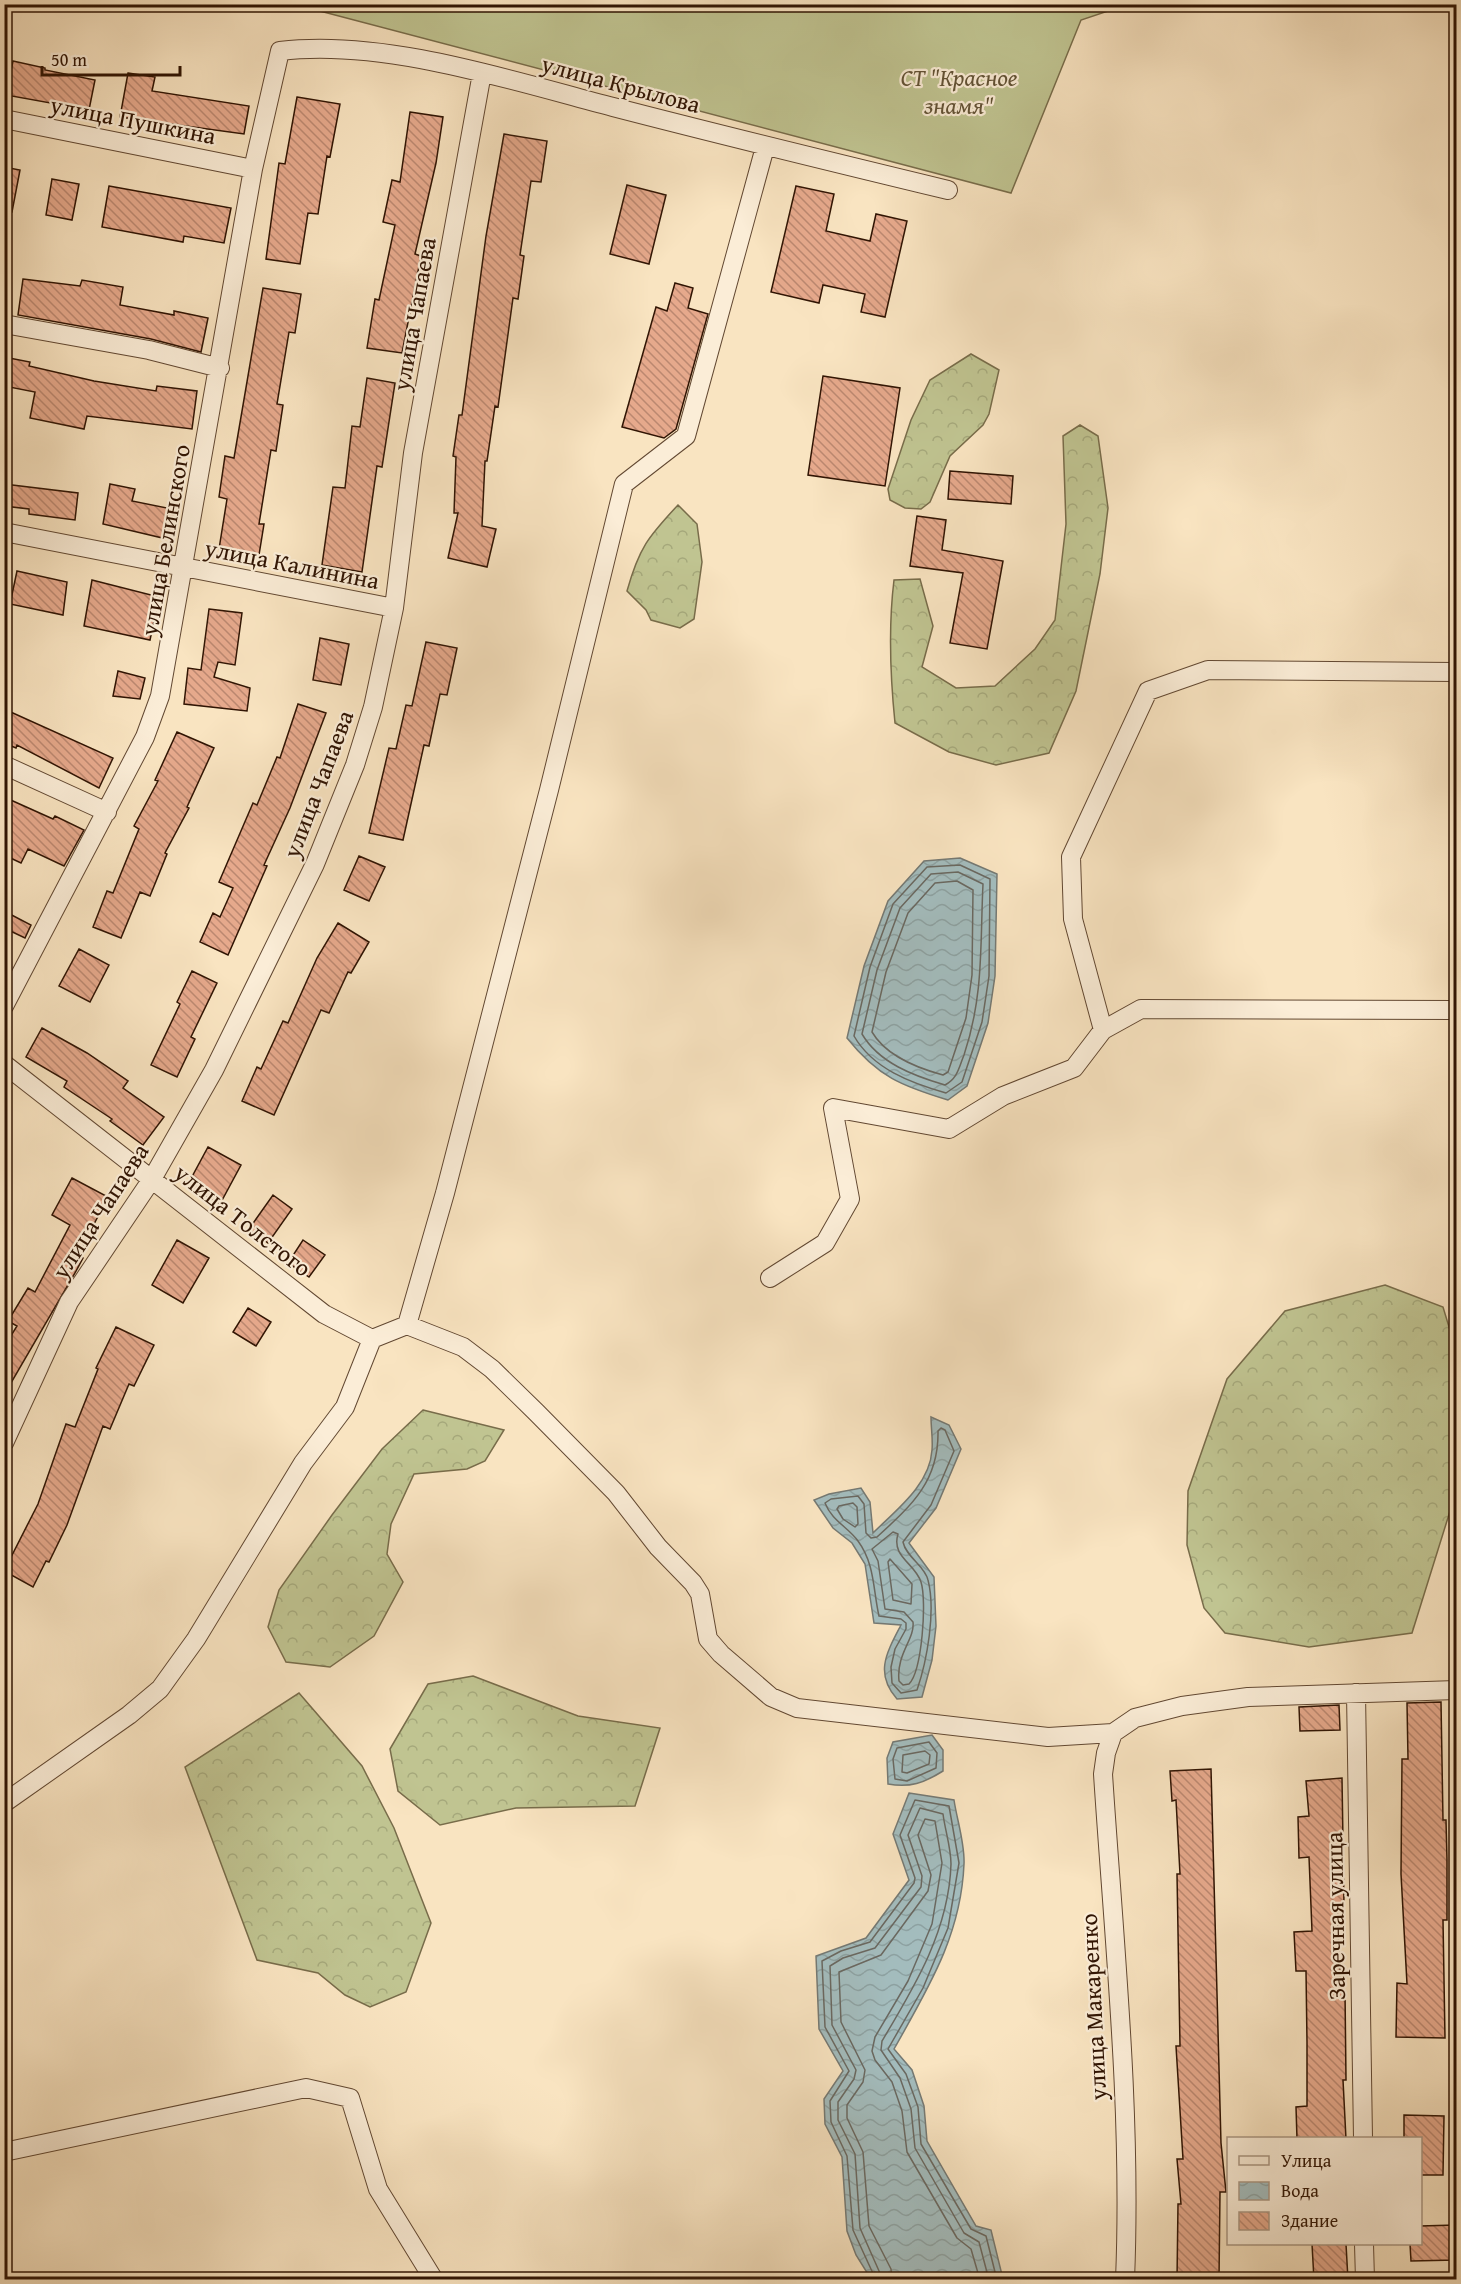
<svg xmlns="http://www.w3.org/2000/svg" width="1461" height="2284" font-family="'Gentium Book Plus',serif">
	<style>
		.forest { fill: url(#forest-crowns); stroke: #786c4a; stroke-width: 1.5 }
		.garden { fill: #c0c491; stroke: #786c4a; stroke-width: 1.5 }
		.water { fill: url(#water-waves); stroke: #757973; stroke-width: 1.5 }
		.lines { fill: none; stroke-linecap: round; stroke-linejoin: round }
		.shore { stroke: #6a6860; stroke-width: 1.5 }
		.building { fill: url(#building-back-hatch); stroke: #301403; stroke-width: 1.5 }
		.minor-casing { stroke: #624832; stroke-width: 20 }
		.minor { stroke: #fbedd7; stroke-width: 18 }
		.labels { text-anchor: middle; dominant-baseline: central; stroke-width: 4.5; stroke-linejoin: round; paint-order: stroke }
		.park-label { font-size: 24px; font-style: italic; fill: #625235; stroke: #fbedd7 }
		.street-label { font-size: 24px; fill: #301403; stroke: #fbedd7 }
	</style>
	<defs>
		<pattern id="forest-crowns" width="20" height="18" patternUnits="userSpaceOnUse" patternTransform="scale(1.5)"><rect width="20" height="18" fill="#c0c491"/><path d="M2 6a3 3 0 1 1 6 0M12 15a3 3 0 1 1 6 0" fill="none" stroke="#a5a87b"/></pattern>
		<pattern id="water-waves" width="16" height="10" patternUnits="userSpaceOnUse" patternTransform="scale(1.5)"><rect width="16" height="10" fill="#a3bcbd"/><path d="M0 5q4-4 8 0t8 0" fill="none" stroke="#8da1a1"/></pattern>
		<pattern id="building-back-hatch" width="6" height="6" patternUnits="userSpaceOnUse" patternTransform="scale(1.5)"><rect width="6" height="6" fill="#e6a98c"/><path d="M-1 5l2 2M0 0l6 6M5-1l2 2" fill="none" stroke="#bb8870"/></pattern>
	</defs>
	<rect width="100%" height="100%" fill="#f9e4c1"/>
	<filter id="stains"><feTurbulence type="fractalNoise" baseFrequency=".00333" numOctaves="4"/><feColorMatrix values="0 0 0 0 .2 0 0 0 0 .09 0 0 0 0 .02 0 0 0 .5 -.17"/></filter>
	<radialGradient id="worn" r=".72"><stop offset=".6" stop-color="#630" stop-opacity="0"/><stop offset="1" stop-color="#630" stop-opacity=".3"/></radialGradient>
	<path class="forest" d="M971 354 999 370 989 414 983 425 950 456 930 502 921 509 905 508 890 500 888 489 911 420 930 380Z
		M1080 425 1098 436 1108 508 1100 574 1076 691 1049 753 996 765 949 752 895 723C890 674 888 629 894 580L920 579 933 626 922 667 956 688 995 686 1035 649 1055 620 1066 524 1063 436Z
		M678 505 697 524 702 562 694 619 680 628 651 620 646 610 627 591C639 548 648 537 678 505Z
		M1385 1285 1443 1307 1456 1350V1492L1412 1633 1309 1647 1225 1633 1204 1608 1187 1545 1188 1491 1227 1379 1285 1311Z
		M423 1410 504 1430 485 1461 467 1469 414 1474 391 1524 387 1554 403 1582 374 1636 330 1667 286 1662 268 1627 279 1590 332 1515 382 1449Z
		M473 1676 578 1716 660 1728 635 1806 516 1808 440 1825 398 1791 390 1749 428 1684Z
		M299 1693 362 1766 394 1828 431 1923 406 1992 370 2007 345 1995 318 1973 257 1960 185 1767Z"/>
	<path class="garden" d="M297 5 1126 4V5L1081 20 1011 193Z"/>
	<path class="water" d="M960 858 997 874 995 976 988 1023 967 1086 948 1100C902 1086 878 1077 847 1038L864 966 888 901 924 861Z
		M931 1417 949 1425 961 1449 936 1508 909 1543 934 1577 936 1626 932 1660 922 1697 897 1699C874 1673 887 1652 901 1625L874 1623 865 1564 852 1543 833 1528 814 1500 829 1494 861 1488 870 1502 873 1533C895 1511 930 1485 932 1450 933 1439 931 1428 931 1417Z
		M932 1735 943 1750V1771C924 1783 910 1788 888 1784L887 1758 893 1742Z
		M909 1793 954 1800C957 1820 965 1844 964 1864 961 1936 928 1988 894 2049L912 2070 924 2106 927 2141 976 2226 991 2230 1003 2279H871L856 2255 847 2231 842 2157 825 2124 824 2099 843 2071 819 2029 816 1956 866 1938 909 1880 893 1834Z"/>
	<g class="lines">
		<path class="shore" d="M960 865 990 879 989 976 982 1022 962 1082 946 1093C911 1083 873 1069 854 1036L870 967 893 904 927 867Z
			M958 872 983 884C980 945 984 995 964 1055 959 1067 958 1078 945 1085 914 1076 879 1063 862 1034L877 970 900 908 931 874Z
			M957 881 973 890 972 975 966 1018 948 1072 943 1075C917 1068 886 1056 872 1032L886 972 908 913 935 883Z
			M941 1428 945 1430 954 1451 931 1505 903 1542C906 1557 925 1566 928 1580 936 1611 927 1661 917 1690L901 1693 892 1683 891 1667 895 1649 906 1629V1623L901 1619 879 1616C873 1590 875 1564 858 1541 848 1527 832 1521 825 1503L831 1499 858 1496 864 1504 866 1533 871 1538 877 1537C912 1505 939 1481 938 1431Z
			M853 1503 857 1507 858 1524 855 1527 843 1519 837 1509 839 1506Z
			M893 1532 898 1534C891 1557 915 1563 921 1582 927 1601 922 1671 909 1684L903 1685 899 1681C896 1654 915 1639 913 1622L904 1612 885 1609 878 1561 872 1549Z
			M890 1559 912 1584 911 1604 893 1600 888 1562Z
			M929 1742 937 1753 936 1768 907 1781 895 1779 893 1759 897 1748Z
			M925 1751 930 1755 929 1764 907 1773 902 1772 903 1755Z
			M876 2280 853 2230 847 2156 831 2122 830 2101 849 2071 825 2027 822 1961 841 1951 870 1942 914 1883 915 1878 900 1835 915 1800 949 1806 959 1863 948 1928 923 1988 888 2049 906 2074 918 2107 921 2144 971 2229 986 2236 997 2280
			M883 2280 860 2228 855 2154 838 2120V2102L854 2079 856 2070 832 2025 830 1966 843 1958 875 1948 921 1887 922 1876 908 1835 920 1808 943 1814C945 1830 951 1848 951 1864 949 1930 915 1986 882 2041L881 2050 900 2078 911 2109 915 2148 964 2233 979 2242 989 2280
			M892 2280 891 2269 869 2226 863 2152 847 2118V2105L863 2082 865 2070 841 2022 839 1972 881 1955 928 1891 931 1875 918 1835 925 1819 935 1821 942 1863 932 1924 908 1981 875 2037 872 2051 875 2060 892 2082 902 2111 907 2152 957 2238 971 2249 980 2280"/>
	</g>
	<path class="building" d="M13 61 45 68V70L95 80 89 110 6 95Z
		M128 73 155 77 152 91 249 106 244 134 120 117Z
		M297 97 340 104 330 157 327 156 318 214 308 213 300 264 266 259 279 163 285 164Z
		M410 112 443 117 436 163 415 254 421 256 402 353 367 348 375 299 379 300 395 225 383 222 392 180 400 182Z
		M504 134 547 141 541 182 531 181 520 255 524 256 518 299 513 298 498 407 495 406 487 461H485L482 526 496 529 487 567 448 558 458 513H454L456 457 453 456 459 415H462L486 236Z
		M4 167 20 170 12 212H4Z
		M52 179 79 184 72 220 46 215Z
		M627 185 666 195 649 264 610 254Z
		M109 186 231 208 224 243 184 236 183 242 102 227Z
		M796 186 834 194 826 231 870 241 876 214 907 221 885 317 861 312 865 294 823 285 819 303 771 292Z
		M23 279 80 286 82 280 123 287 120 305 174 315V311L208 318 201 352 151 339 18 315Z
		M675 283 693 288 688 308 708 314 676 429 664 438 622 427 656 307 667 311Z
		M263 288 301 294 295 333 289 332 277 404 283 405 276 451 271 450 259 524H264L259 555 219 549 227 499 219 497 225 456 234 458Z
		M4 357 30 362 29 366 94 381 156 391 157 386 197 391 192 429 87 416 84 429 30 418 35 392 4 386Z
		M823 376 900 388 885 486 808 475Z
		M367 378 395 383 382 467 377 466 362 572 322 565 333 487 345 488 352 426 360 427Z
		M950 471 1013 476 1011 504 948 499Z
		M4 484 78 493 75 520 29 514V509L4 506Z
		M110 484 135 489 132 501 177 510 171 540 103 524Z
		M917 516 946 520 942 550 1003 561 987 649 950 643 963 573 910 566Z
		M17 571 67 582 63 615 10 604Z
		M92 580 159 597 150 640 84 626Z
		M209 609 242 613 235 665 218 662 214 677 250 688 247 711 184 704 188 668 201 670Z
		M320 638 349 644 341 685 313 680Z
		M426 642 457 648 447 695 440 694 429 746 424 745 403 840 369 833 389 748 396 749 406 705 412 706Z
		M118 671 145 678 140 699 113 696Z
		M298 704 326 713 290 808 264 865 267 866 228 955 200 942 213 913 220 917 233 888 219 882 253 803 257 805 277 757 280 758Z
		M4 709 113 758 99 788 17 745 16 748 4 743Z
		M177 732 214 748 187 807 189 808 165 853 167 854 150 896 140 892 121 938 93 927 107 891 113 893 139 829 134 826 158 781 155 780Z
		M4 797 53 819 55 816 84 830 64 866 28 849 21 863 4 855Z
		M359 856 385 867 369 901 344 890Z
		M4 911 31 925 25 938 4 928Z
		M338 923 369 942 351 973 348 972 329 1013 321 1010 274 1115 242 1101 257 1067 261 1069 283 1021 288 1023 317 958Z
		M79 949 109 965 90 1002 59 986Z
		M192 971 217 983 191 1037 195 1039 177 1077 151 1065 180 1004 177 1002Z
		M42 1028 87 1053 128 1081 123 1088 164 1117 143 1145 110 1121 112 1119 64 1087 67 1081 26 1057Z
		M208 1147 241 1165 220 1204 187 1186Z
		M72 1178 108 1197 78 1255 83 1258 75 1273 4 1395V1347L17 1326 8 1321 28 1288 35 1292 70 1225 52 1215Z
		M273 1195 292 1209 268 1243 249 1229Z
		M177 1240 209 1258 183 1303 152 1285Z
		M303 1240 325 1255 309 1277 288 1263Z
		M248 1308 271 1322 256 1346 233 1332Z
		M116 1327 154 1345 134 1386 129 1384 110 1429 103 1426 67 1525 49 1562 46 1561 33 1587 4 1571 38 1504 66 1424 75 1427 98 1369 96 1368Z
		M1441 1702 1443 1820H1446L1447 1860V1920H1443L1445 2038 1396 2037 1397 1983 1407 1984 1401 1874 1402 1759H1408L1407 1703Z
		M1339 1705 1340 1730 1300 1731 1299 1707Z
		M1211 1769 1221 2143 1226 2192H1220L1219 2280H1177L1178 2204H1181L1177 2159H1183L1176 2046H1180L1177 1874H1180L1176 1800 1172 1801 1170 1771Z
		M1342 1778 1344 1906H1337L1341 1992 1345 1991 1346 2080H1343L1346 2139H1297L1296 2107 1307 2106V2042L1306 1971H1296L1294 1932 1312 1931 1309 1857 1299 1858 1298 1817 1309 1816 1306 1781Z
		M1404 2115 1444 2116 1443 2175H1420V2139H1404Z
		M1456 2225V2260L1411 2261 1410 2244H1420V2226Z
		M1312 2244H1346L1348 2280H1314Z"/>
	<g class="lines">
		<defs>
			<path id="minor" d="M4 119 253 169
				M4 324 149 350 220 368
				M4 532 394 608
				M4 765 107 812
				M4 1006 145 737 160 696 253 169 280 51C383 38 513 81 613 107 725 136 836 163 948 190
				M1103 1030 1073 919 1071 857 1148 691 1208 670 1456 672
				M4 1064 324 1314 372 1339
				M770 1278 825 1243 850 1199 833 1108 949 1129 1003 1096 1074 1068 1103 1030 1141 1009 1456 1010
				M407 1325 463 1347 492 1369 536 1412 616 1493 658 1547 693 1583 700 1594 708 1639 721 1654 771 1697 797 1708 1048 1737 1113 1733 1135 1718 1182 1706 1248 1697 1456 1690
				M4 1443 69 1302 152 1179 214 1070 315 864 355 765 373 707 394 608 413 453 482 73
				M1356 1693 1363 2138
				M1113 1733 1106 1753 1103 1774C1114 1942 1132 2112 1125 2280
				M4 1803 129 1715 160 1689 196 1639 303 1463 345 1407 372 1339 407 1325 445 1193 549 790 624 484 686 436 765 147
				M4 2152 306 2088 350 2098 378 2189 434 2280
				M1364 2244 1365 2280"/>
		</defs>
		<use href="#minor" class="minor-casing"/>
		<use href="#minor" class="minor"/>
	</g>
	<g class="labels">
		<g class="park-label">
			<text x="959" y="77">СТ "Красное<tspan x="959" dy="28">знамя"</tspan></text>
		</g>
		<g class="street-label">
			<text transform="translate(621 84) rotate(15)">улица Крылова</text>
			<text transform="translate(133 120) rotate(11)">улица Пушкина</text>
			<text transform="translate(414 314) rotate(-80)">улица Чапаева</text>
			<text transform="translate(165 540) rotate(-80)">улица Белинского</text>
			<text transform="translate(292 564) rotate(11)">улица Калинина</text>
			<text transform="translate(318 784) rotate(-69)">улица Чапаева</text>
			<text transform="translate(100 1211) rotate(-57)">улица Чапаева</text>
			<text transform="translate(243 1220) rotate(38)">улица Толстого</text>
			<text transform="translate(1335 1916) rotate(-91)">Заречная улица</text>
			<text transform="translate(1093 2007) rotate(-93)">улица Макаренко</text>
		</g>
	</g>
	<rect width="1461" height="2284" fill="none" stroke="#f9e4c1" stroke-width="24"/>
	<rect x="6" y="6" width="1449" height="2272" fill="none" stroke="#301403" stroke-width="3"/>
	<rect x="12" y="12" width="1437" height="2260" fill="none" stroke="#301403" stroke-width="1.5"/>
	<rect x="1227" y="2137" width="195" height="108" fill="#fbedd7" stroke="#aa9682" stroke-width="1.5"/>
	<rect x="1239" y="2156" width="30" height="9" fill="#fbedd7" stroke="#aa9682" stroke-width="1.5"/>
	<text x="1281" y="2167" font-size="18" fill="#301403">Улица</text>
	<rect x="1239" y="2182" width="30" height="18" fill="url(#water-waves)" stroke="#aa9682" stroke-width="1.5"/>
	<text x="1281" y="2197" font-size="18" fill="#301403">Вода</text>
	<rect x="1239" y="2212" width="30" height="18" fill="url(#building-back-hatch)" stroke="#aa9682" stroke-width="1.5"/>
	<text x="1281" y="2227" font-size="18" fill="#301403">Здание</text>
	<path d="M42 66v9h138v-9" fill="none" stroke="#301403" stroke-width="3"/>
	<text x="51" y="66" font-size="18" fill="#301403" stroke="#fbedd7" stroke-width="4.5" paint-order="stroke">50 m</text>
	<rect width="100%" height="100%" filter="url(#stains)"/>
	<rect width="100%" height="100%" fill="url(#worn)"/>
</svg>
